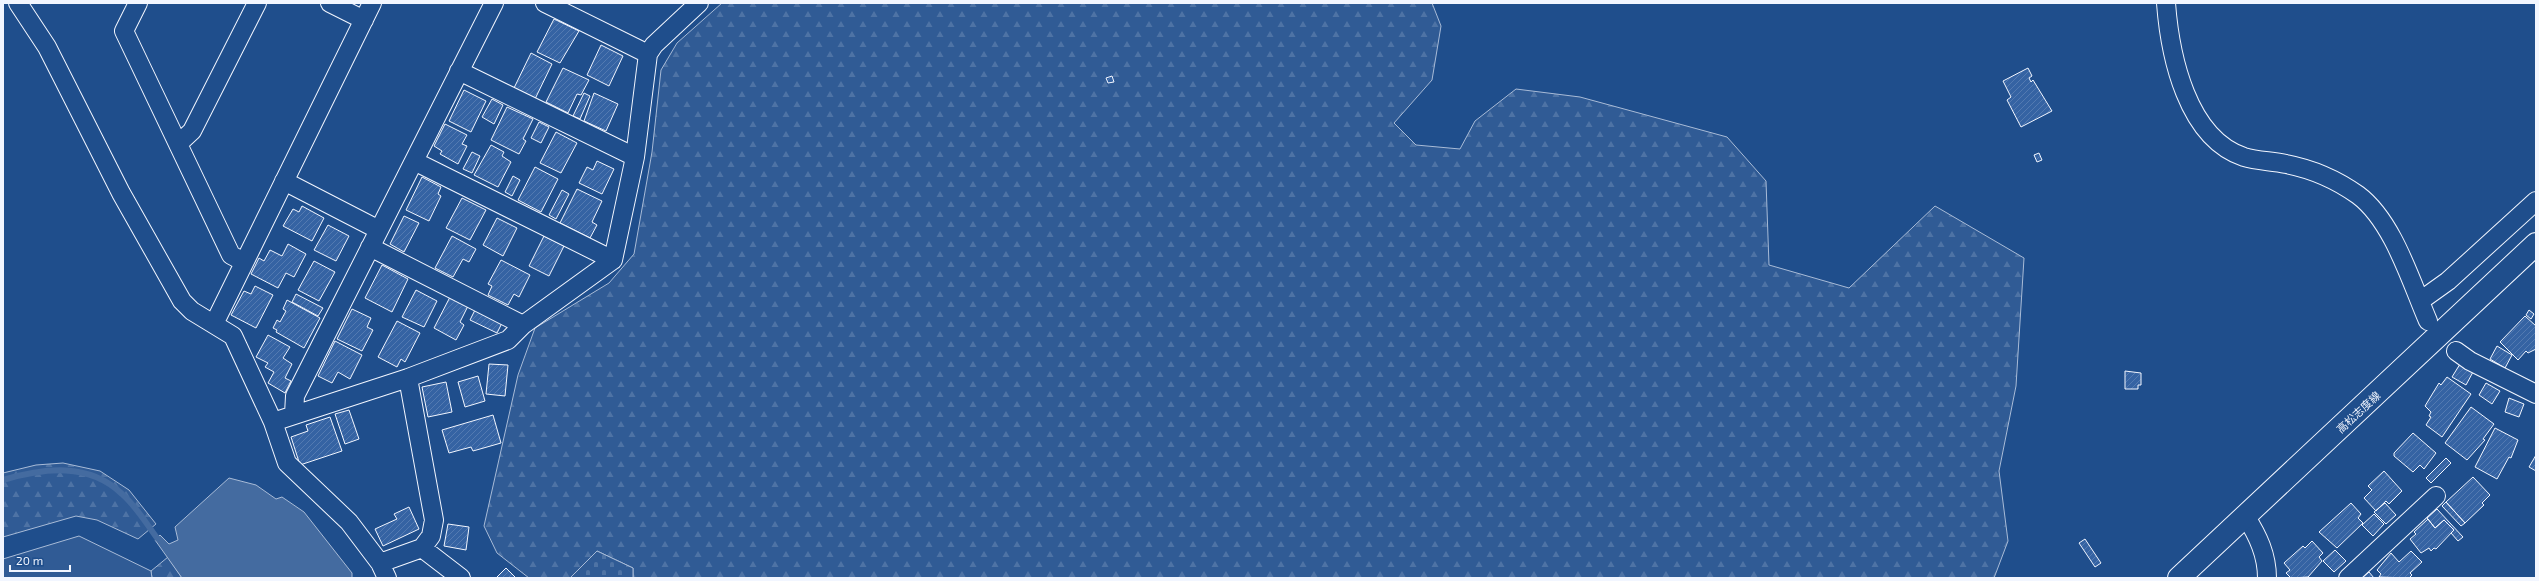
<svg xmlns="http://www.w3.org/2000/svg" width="2539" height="581" font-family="'Exo 2','Noto Sans JP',sans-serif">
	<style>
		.forest { fill: url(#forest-firs); stroke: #a8bbd7 }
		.cemetery { fill: url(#cemetery-stones); stroke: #a8bbd7 }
		.built { fill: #305b95; stroke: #a8bbd7 }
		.water { fill: #446ba0; stroke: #a8bbd7 }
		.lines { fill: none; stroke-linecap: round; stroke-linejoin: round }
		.stream { stroke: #446ba0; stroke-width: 6 }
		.building { fill: url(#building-hatch); stroke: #f2f6ff }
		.street-casing { stroke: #f2f6ff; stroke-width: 20 }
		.secondary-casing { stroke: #f2f6ff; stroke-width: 24 }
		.street { stroke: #1f4e8c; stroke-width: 18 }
		.secondary { stroke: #1f4e8c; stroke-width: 22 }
		.labels { text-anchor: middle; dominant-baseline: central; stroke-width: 3; stroke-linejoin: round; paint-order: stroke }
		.street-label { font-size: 11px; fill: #f2f6ff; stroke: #1f4e8c }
	</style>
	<defs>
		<pattern id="forest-firs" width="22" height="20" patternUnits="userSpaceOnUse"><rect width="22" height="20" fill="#305b95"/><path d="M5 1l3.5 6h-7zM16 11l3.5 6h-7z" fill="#4e73a5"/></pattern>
		<pattern id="cemetery-stones" width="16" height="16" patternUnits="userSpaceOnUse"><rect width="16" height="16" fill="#305b95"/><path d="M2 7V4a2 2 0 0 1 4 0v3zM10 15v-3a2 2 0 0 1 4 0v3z" fill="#4e73a5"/></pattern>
		<pattern id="building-hatch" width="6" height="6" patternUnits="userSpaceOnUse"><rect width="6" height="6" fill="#3563a3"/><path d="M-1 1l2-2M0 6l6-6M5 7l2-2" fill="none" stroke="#537ab1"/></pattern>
	</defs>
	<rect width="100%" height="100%" fill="#1f4e8c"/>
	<path class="forest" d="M722 3H1432L1441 26 1432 80 1394 123 1416 145 1460 149 1475 121 1516 89 1580 97 1727 137 1766 181 1769 265 1849 288 1935 206 2024 258 2016 386 1999 471 2008 541 1994 578H633V568L597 551 570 578H529L497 553 484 526 518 375 535 328 609 283 634 254 652 152 661 70 677 43Z
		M63 463 100 471 129 490 156 524 138 539 97 520 76 516 3 537V473L36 465Z
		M168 557 182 578H152L151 571Z"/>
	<path class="cemetery" d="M597 551 633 568V578H570Z"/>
	<path class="built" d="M79 536 151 571 152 578H3V559Z"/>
	<path class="water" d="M229 478 256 485 276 499 282 497 304 512 352 573V578H182L155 540 160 535 169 544 178 540 175 527Z"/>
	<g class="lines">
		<path class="stream" d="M3 480C44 468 89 462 122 494 136 506 146 523 157 538"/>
	</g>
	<path class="building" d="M554 19 579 31 560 63 537 52Z
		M601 45 623 56 609 86 587 75Z
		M531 53 552 64 535 99 514 88Z
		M563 68 589 80 581 95 577 94 568 113 546 102Z
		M2028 68 2032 76 2029 78 2031 82 2033 80 2052 111 2021 127 2007 100 2011 97 2003 81Z
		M1112 76 1114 82 1108 83 1106 78Z
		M464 90 486 101 471 132 449 121Z
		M584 93 590 96 580 119 573 116Z
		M594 93 618 104 606 131 584 121Z
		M492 99 503 105 494 124 482 117Z
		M507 107 533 119 523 139 526 141 519 154 491 140Z
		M539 122 549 127 541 143 531 138Z
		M445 124 467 135 462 144 467 146 458 164 440 154 442 151 434 146Z
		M556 132 577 143 561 173 540 163Z
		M491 145 504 152 502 156 511 162 498 187 474 175Z
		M472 152 480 156 472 173 463 169Z
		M2039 153 2042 160 2037 162 2034 155Z
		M597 161 614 169 602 194 579 183 587 167 593 170Z
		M535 167 558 179 541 212 518 200Z
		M513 176 520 180 512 196 505 192Z
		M422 177 441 187 438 194 441 196 429 221 406 210Z
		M577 189 602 201 592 222 597 225 590 238 560 223Z
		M562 190 569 194 556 219 549 215Z
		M462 198 486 210 470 240 446 228Z
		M302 206 324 218 312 241 283 226 293 209 299 212Z
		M404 216 419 223 404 252 390 244Z
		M497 218 517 228 503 256 483 245Z
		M328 225 349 236 336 261 314 250Z
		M452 236 476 249 469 262 463 259 453 277 435 268Z
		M544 236 564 246 549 276 529 266Z
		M288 244 306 254 294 277 286 273 278 288 251 274 259 258 264 261 270 250 282 256Z
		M501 260 530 275 519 297 514 294 508 305 488 295 492 286 488 284Z
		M314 261 335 272 319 301 298 290Z
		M382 265 408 279 392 312 365 298Z
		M255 286 273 295 256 328 231 315 244 291 251 294Z
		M416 290 437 301 424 327 402 317Z
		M296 294 323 308 318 316 292 302Z
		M450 297 468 306 460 322 464 325 456 340 434 328Z
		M287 300 320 318 304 348 276 332 277 330 273 328 277 320 280 322 286 311 283 309Z
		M352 309 371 318 367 327 373 330 362 351 337 339Z
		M475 310 502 323 497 333 470 320Z
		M2529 310 2534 314 2531 319 2526 315Z
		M2525 316 2536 326V349L2528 353 2526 351 2518 360 2500 342Z
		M397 321 420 333 405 362 401 359 397 367 378 357Z
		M268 335 290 347 283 358 292 364 285 378 291 381 285 393 268 383 274 372 265 367 268 363 256 357Z
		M335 341 362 355 350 379 338 372 332 383 318 376Z
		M2497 346 2512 355 2505 368 2490 359Z
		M489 364 508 365 505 396 486 394Z
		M2460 364 2473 372 2466 385 2452 377Z
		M2125 371 2141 373V385H2138V389H2125Z
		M478 376 485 401 465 407 458 382Z
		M2447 377 2471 394 2442 437 2426 425 2431 417 2429 416 2431 412 2425 406 2439 383 2441 385Z
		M446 382 452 412 428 417 422 387Z
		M2486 383 2500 391 2492 404 2479 395Z
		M2509 398 2524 404 2519 417 2505 412Z
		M2471 407 2494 424 2483 439 2485 440 2467 460 2445 443Z
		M349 410 359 439 345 444 335 414Z
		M493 415 501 443 473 451 471 447 449 453 442 430Z
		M330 417 342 451 300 465 291 437 308 431 306 425Z
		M2495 428 2518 440 2511 458 2509 457 2497 479 2475 467Z
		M2413 433 2436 453 2424 469 2420 465 2413 472 2394 456V453Z
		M2536 455V471L2529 467Z
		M2446 458 2451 463 2431 483 2426 478Z
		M2384 471 2402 491 2389 504 2386 501 2376 511 2364 498 2372 490 2368 486Z
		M2473 477 2490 495 2482 503 2484 505 2465 523 2446 502Z
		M2446 502 2465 523 2461 526 2442 506Z
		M2351 503 2361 514 2358 518 2363 523 2337 548 2319 532Z
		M2385 503 2396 515 2386 524 2374 512Z
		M409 507 419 529 383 546 375 529 397 519 394 514Z
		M2437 509 2463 537 2458 541 2451 533 2454 530 2444 520 2435 528 2427 518Z
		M2374 514 2384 524 2373 536 2362 525Z
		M2428 519 2435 528 2444 520 2454 530 2436 549 2434 548 2431 551 2429 548 2421 553 2410 539 2416 534 2414 532Z
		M448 524 469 527 466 550 444 546Z
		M2085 539 2101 563 2095 567 2079 543Z
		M2312 541 2323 553 2319 557 2322 561 2308 577 2291 578 2286 573 2290 570 2284 563 2303 546 2305 548Z
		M2335 550 2346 561 2334 572 2323 561Z
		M2411 551 2422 562 2410 573 2412 575 2409 578 2379 577 2381 574 2377 570 2391 553 2399 562Z
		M506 568 516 578H496Z
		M2369 572 2374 578H2362Z"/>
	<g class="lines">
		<defs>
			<path id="street" d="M18 3 47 47 121 193 182 301 192 311 233 336 273 422 287 463 349 522 380 563 387 578
				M138 3 124 31 231 255 244 262
				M330 3 364 20
				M545 3 648 54
				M2166 3C2170 56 2187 138 2244 157 2257 161 2273 161 2286 164 2312 169 2337 180 2358 195 2393 221 2411 282 2428 321
				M459 71 635 157
				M178 144 192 131 257 3
				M414 161 613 260
				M284 181 379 230
				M370 247 523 325
				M2420 301 2448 281 2536 201
				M214 324 372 3
				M2456 351 2470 361 2536 394
				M294 414 295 396 494 3
				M273 422 408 378 508 340 523 325 613 260 635 157 648 54 654 45 699 3
				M2246 517C2258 536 2267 555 2267 578
				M422 548 461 578
				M380 563 422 548 431 536 434 520 408 378
				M2348 578 2436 496"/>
			<path id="secondary" d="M2179 578 2536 244"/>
		</defs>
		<use href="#street" class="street-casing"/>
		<use href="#secondary" class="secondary-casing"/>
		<use href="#street" class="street"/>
		<use href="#secondary" class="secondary"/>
	</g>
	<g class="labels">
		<g class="street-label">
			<text transform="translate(2358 412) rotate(-43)">高松志度線</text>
		</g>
	</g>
	<rect width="2539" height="581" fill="none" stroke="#f2f6ff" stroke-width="8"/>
	<path d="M10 565v6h60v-6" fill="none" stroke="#f2f6ff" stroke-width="2"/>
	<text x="16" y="565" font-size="12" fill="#f2f6ff" stroke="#1f4e8c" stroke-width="3" paint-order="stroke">20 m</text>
</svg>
